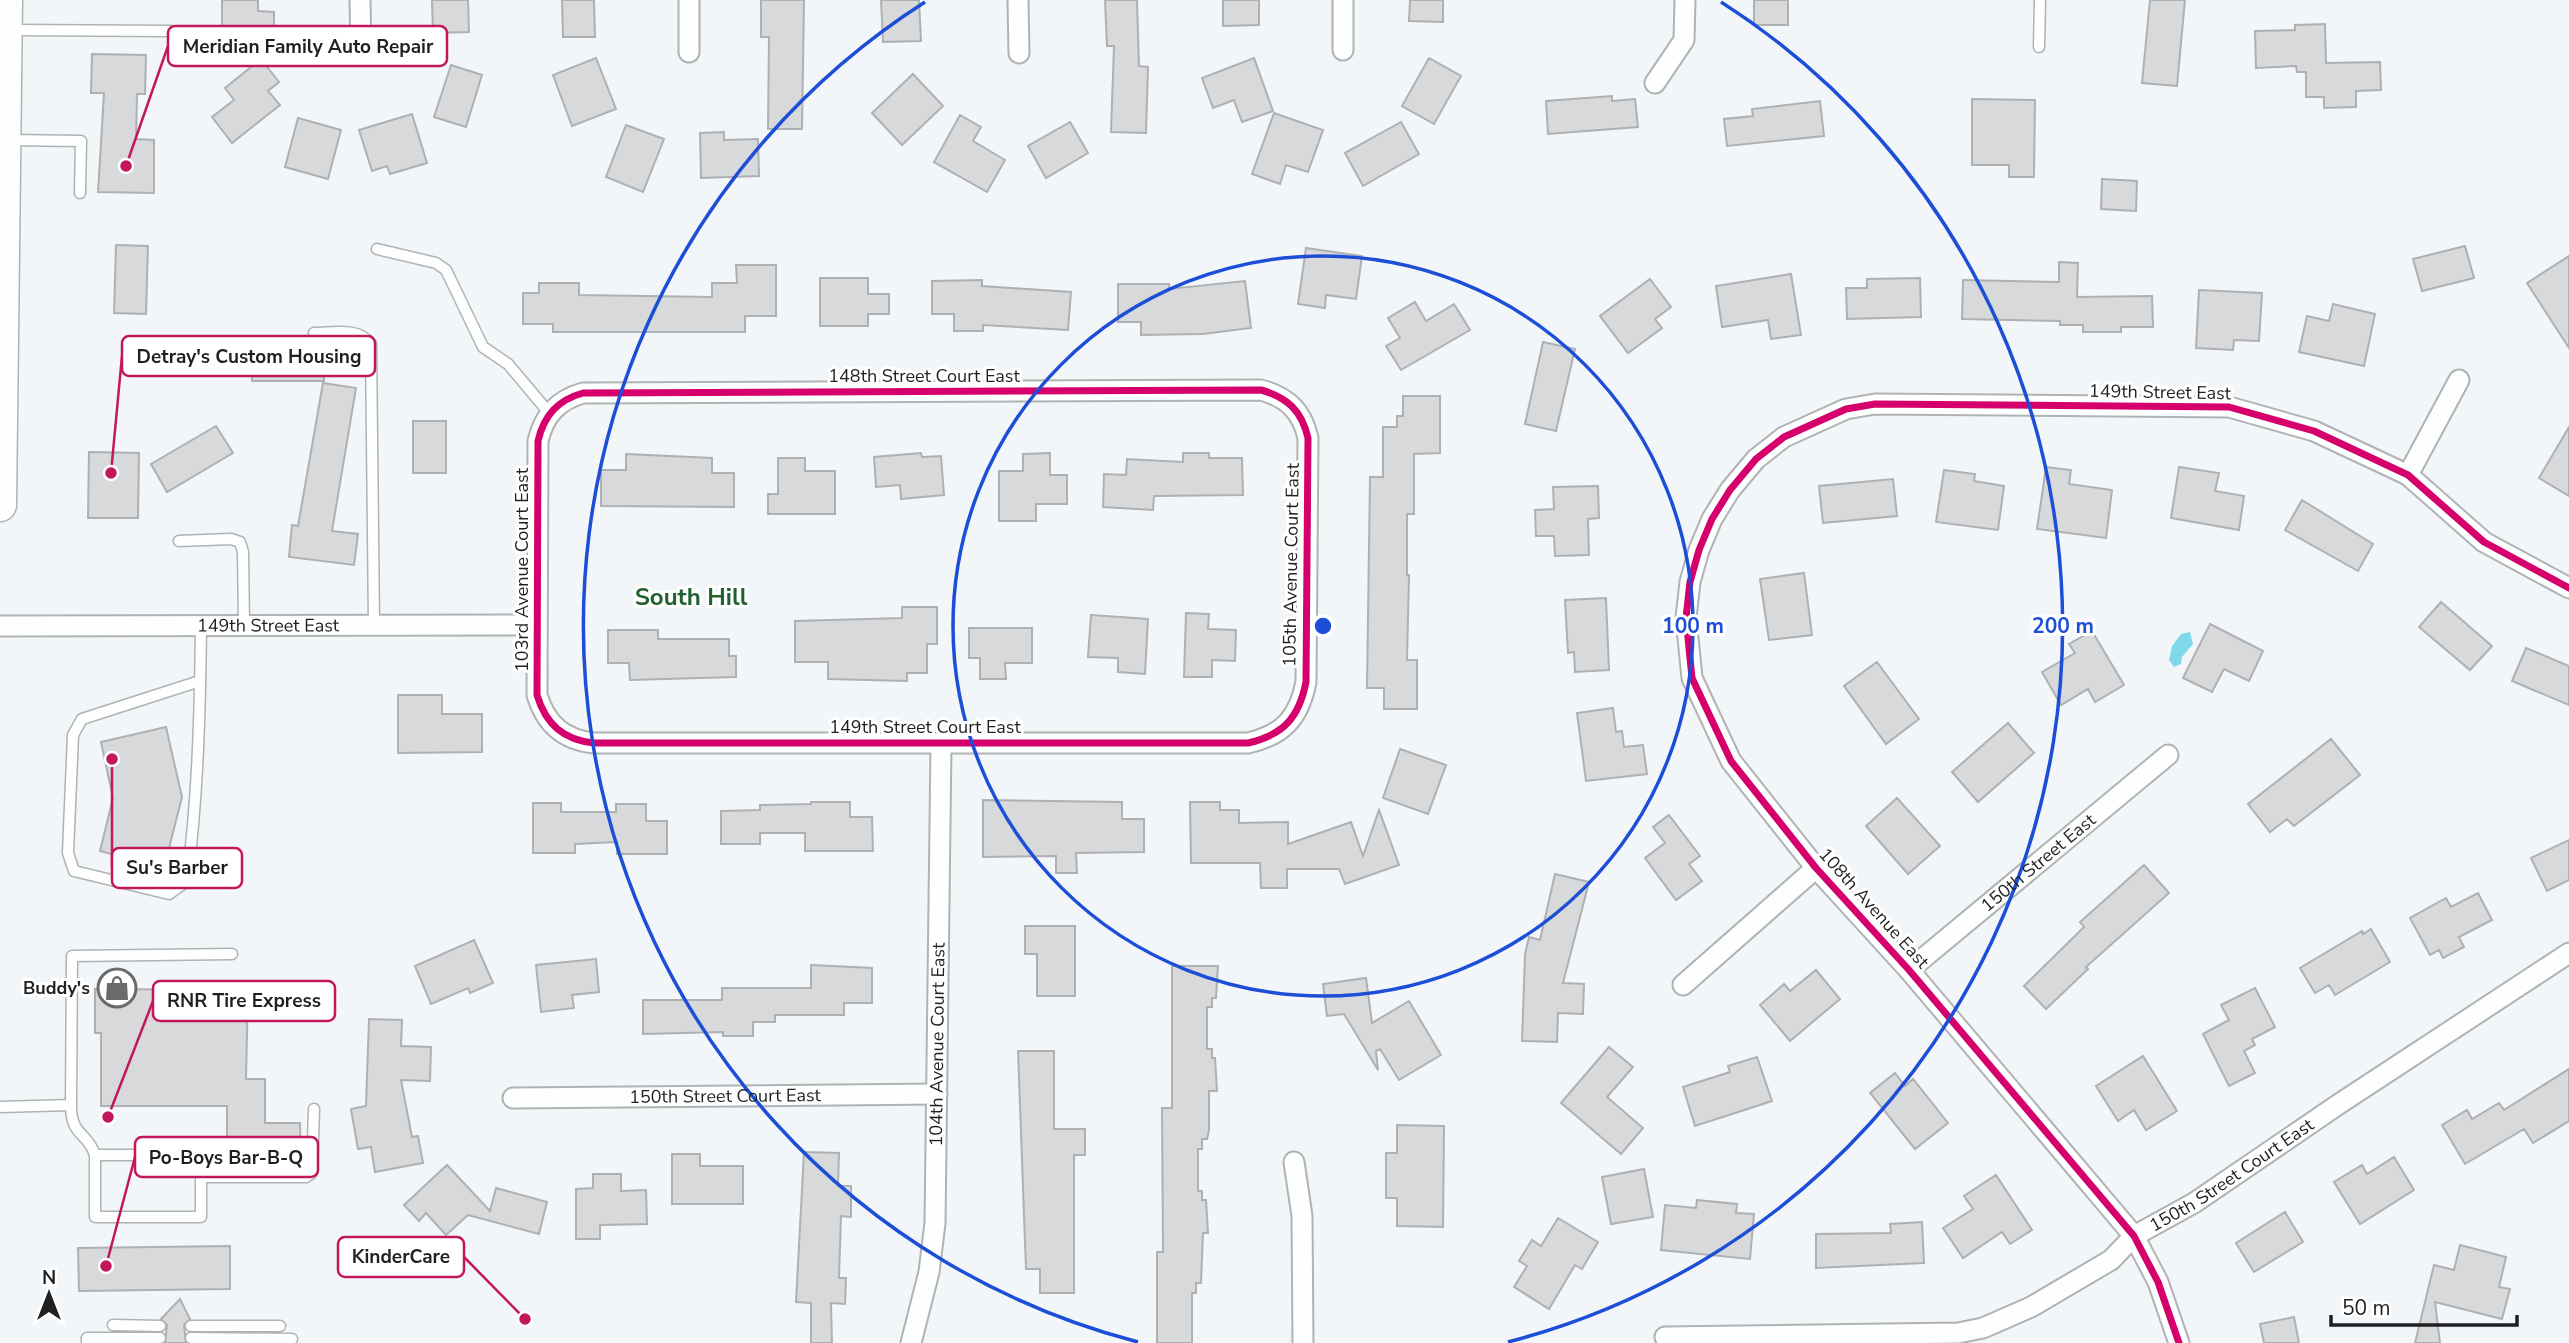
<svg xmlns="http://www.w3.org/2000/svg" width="2569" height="1343" font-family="'Nunito Sans',sans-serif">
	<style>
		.water { fill: #82d8eb }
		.building { fill: #d7d9db; stroke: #aeb0b2; stroke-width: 2 }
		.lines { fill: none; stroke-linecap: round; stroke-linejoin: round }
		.lane-casing { stroke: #b0b2b4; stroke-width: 13 }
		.street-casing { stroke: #b0b2b4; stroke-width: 23 }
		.primary-casing { stroke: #b0b2b4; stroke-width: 35 }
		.lane { stroke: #fdfefe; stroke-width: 10 }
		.street { stroke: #fdfefe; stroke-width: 19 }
		.primary { stroke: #fdfefe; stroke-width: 32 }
		.cycleway-casing { stroke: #fff; stroke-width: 11 }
		.cycleway { stroke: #d6006c; stroke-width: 7 }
		.ring { fill: none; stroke: #1d4ed8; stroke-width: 3.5 }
		.labels { text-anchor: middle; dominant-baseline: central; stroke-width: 6; stroke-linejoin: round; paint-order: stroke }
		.street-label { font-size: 18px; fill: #1f2022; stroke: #fff }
		.poi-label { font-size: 18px; font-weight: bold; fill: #1f2022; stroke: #fff; text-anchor: end }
		.district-label { font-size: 24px; font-weight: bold; fill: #226030; stroke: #fff }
		.centre { fill: #1d4ed8; stroke: #fff; stroke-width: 3.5 }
		.ring-label { font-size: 21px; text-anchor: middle; font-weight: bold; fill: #1d4ed8; stroke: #fff; stroke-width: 6; stroke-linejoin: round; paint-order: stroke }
		.leader { fill: none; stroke: #c2185b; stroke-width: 2.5 }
		.callout-dot { fill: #c2185b; stroke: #fff; stroke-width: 2.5 }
		.callout { fill: #fff; stroke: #c2185b; stroke-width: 2.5 }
		.callout-label { font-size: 19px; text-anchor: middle; font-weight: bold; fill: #1f2022 }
	</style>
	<rect width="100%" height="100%" fill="#f3f6f9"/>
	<path class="water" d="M2190 632 2193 644 2182 657 2181 664 2174 667 2169 660 2172 646 2181 634Z"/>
	<path class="building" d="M222 0H258V11L274 12V39H222Z
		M432 0H468L469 32 433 33Z
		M562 0H594L595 37H563Z
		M761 0H804L802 129H768L769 37H761Z
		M881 0H919L921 41 883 42Z
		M1105 0H1137L1139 66 1148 67 1146 133 1111 132 1114 46H1107Z
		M1223 0H1259V25L1223 26Z
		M1410 0H1443V22L1409 21Z
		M1754 0H1788V25H1754Z
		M2150 0H2185L2177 86 2142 83Z
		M2325 24 2326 63 2380 62 2381 90 2356 91V107L2324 108V97H2306V72H2297L2296 66 2256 68 2255 31 2295 30V25Z
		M92 54 146 55 145 94H137L136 139 154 140V193L98 192 104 93H91Z
		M596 58 616 109 572 126 553 75Z
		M1254 58 1273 111 1242 122 1234 100 1213 108 1202 78Z
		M1429 58 1461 76 1434 124 1402 106Z
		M261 59 279 82 268 91 280 105 232 143 212 117 234 100 225 88Z
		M451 65 482 75 466 127 434 117Z
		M913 74 943 106 902 145 872 113Z
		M1612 96V101L1635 99 1638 127 1548 134 1546 101Z
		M1972 99 2035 100 2034 177H2009V165H1972Z
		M1820 101 1824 136 1727 146 1724 119 1753 116 1752 109Z
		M1274 113 1323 130 1308 172 1286 165 1280 184 1252 174Z
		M412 114 427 163 390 174 387 166 372 171 359 130Z
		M960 115 981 127 973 141 1005 160 987 192 934 162Z
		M298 118 341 130 328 179 285 167Z
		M1070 122 1088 153 1046 178 1028 146Z
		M1401 122 1419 154 1363 186 1345 153Z
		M626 125 664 139 643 192 606 177Z
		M724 132V140L758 139 759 176 701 178 700 133Z
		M2102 179 2137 181 2136 211 2101 209Z
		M116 245 148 246 146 314 114 313Z
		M2465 246 2474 278 2422 291 2413 259Z
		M1306 248 1362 256 1356 299 1326 295 1325 308 1298 304Z
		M2569 256V348L2527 283Z
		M2059 262 2078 263 2077 297 2152 296 2153 327H2121V332H2083V325H2060V321L1962 319 1963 280 2059 282Z
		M736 265H776V316H745V332H553V324H523V293H539V283H579V295L712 297V283H737Z
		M1791 274 1801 335 1771 339 1768 320 1722 327 1716 286Z
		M820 278H868V294H889V314H868V326H820Z
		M1920 278 1921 317 1847 319 1846 288H1867V279Z
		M1650 279 1671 307 1655 319 1662 328 1628 353 1600 316Z
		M982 280V286L1071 292 1068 330 983 325V331H954V314H932V281Z
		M1245 281 1251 328 1203 334 1141 335V322H1118V284H1169V289Z
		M2199 290 2262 293 2259 341 2234 340 2233 350 2196 348Z
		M1415 302 1426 321 1454 304 1470 330 1401 370 1386 346 1400 338 1388 318Z
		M2333 304 2375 314 2364 366 2299 352 2307 316 2329 321Z
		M1543 342 1575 349 1556 431 1525 424Z
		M323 347 324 381H252V348Z
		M323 383 356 388 332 531 358 534 354 565 289 557 292 525 298 526Z
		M1403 396H1440V453L1414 454V514H1407V575H1409L1407 660H1417V709H1384V688H1367L1370 477H1383V427H1397V416H1403Z
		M413 421H446V473H413Z
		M216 426 233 453 167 492 151 464Z
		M2569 427V496L2539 478Z
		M89 452 139 453 138 518H88Z
		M921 453 922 457 941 456 944 495 901 499 900 485 876 487 874 457Z
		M1050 453V475H1067V504H1036V521H999V471H1023V454Z
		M1183 453H1209V458H1242L1243 495 1154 496 1153 510 1103 507 1104 474 1126 475 1127 459 1183 462Z
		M626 454 712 458V473H734V507L601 506V470H626Z
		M778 458H805V471H835V514H768V494H778Z
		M2046 467 2071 470 2069 484 2112 490 2106 538 2037 529Z
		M2179 467 2219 473 2215 491 2244 496 2239 530 2171 518Z
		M1944 470 1975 474 1974 481 2004 486 1998 530 1936 522Z
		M1893 479 1897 516 1823 523 1819 486Z
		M1598 486 1599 518 1588 519 1589 555 1555 556 1554 536H1536L1535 510 1554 509 1553 487Z
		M2302 500 2373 544 2358 571 2285 530Z
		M1804 573 1812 635 1769 640 1760 579Z
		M1606 598 1609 670 1575 672 1574 652 1568 653 1565 600Z
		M2441 602 2492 646 2470 670 2419 627Z
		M902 607H937V644H927V673H907V681L828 679V662H795V621L902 618Z
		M1186 613 1209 614 1208 629 1236 630 1235 661 1212 660V677H1184Z
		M1091 615 1148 619 1145 674 1118 672V658L1088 657Z
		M2210 624 2263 651 2249 681 2224 669 2212 692 2183 678Z
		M969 628H1032V663H1005L1006 679H980V658H969Z
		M608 630H658V639H729V656H736V677L630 680 629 663H608Z
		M2092 631 2124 685 2095 702 2088 689 2061 705 2042 672 2075 653 2069 644Z
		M2526 648 2569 666V705L2512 681Z
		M1877 662 1919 719 1886 744 1844 686Z
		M398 695H442V714H482V752L398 753Z
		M1613 708 1616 732 1622 731 1624 747 1643 745 1647 774 1586 781 1577 713Z
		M2008 723 2034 753 1978 802 1952 772Z
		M166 727 182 797 164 868 100 851 113 798 101 742Z
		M2331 739 2360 775 2294 826 2287 819 2270 832 2248 804Z
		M1400 749 1446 765 1428 814 1383 798Z
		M1897 798 1940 846 1908 874 1866 826Z
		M983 800 1122 802V819H1144V852L1076 853 1077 873H1056V856L983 857Z
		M811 802H850V817H872L873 851H805V833H760V844H721V811L760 810V805L811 804Z
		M1190 802H1220V810H1239V823L1288 822V844L1351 822 1363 856 1379 810 1399 865 1345 884 1339 869H1287V888H1261L1260 863H1191Z
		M533 803H561V812H616V804H646V821H667V854H617V842L575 844V853H533Z
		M1669 815 1700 856 1689 864 1702 881 1676 900 1645 858 1665 843 1653 827Z
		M2569 840V880L2547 891 2531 858Z
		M2144 865 2169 893 2086 967 2088 969 2046 1009 2024 986 2084 927 2080 922Z
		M1555 874 1589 882 1563 983 1584 984 1583 1014 1558 1013 1557 1042 1522 1041 1525 954 1529 937 1540 940Z
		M2478 893 2492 920 2459 937 2464 947 2443 958 2439 950 2430 955 2410 918 2446 898 2451 907Z
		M1025 926H1075V996H1037V954H1025Z
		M2371 929 2390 962 2335 995 2329 985 2315 993 2300 968 2362 931 2363 934Z
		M474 940 493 983 470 993 468 988 431 1004 415 966Z
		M596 959 599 992 572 995 574 1008 541 1012 536 965Z
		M811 965 872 968V1003H844V1015H775V1022H753V1036H723V1032L643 1034V1000H722V988H811Z
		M1172 966H1218L1216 998H1212V1007H1207V1049H1212V1058H1215L1217 1091H1209V1130L1207 1139H1202V1149H1198V1191H1202V1200H1206L1208 1233H1203L1201 1283H1196V1293H1192V1343H1157V1252H1163L1162 1108H1172Z
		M1816 970 1840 999 1790 1041 1760 1005 1784 984 1790 991Z
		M1366 978 1372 1023 1409 1001 1441 1055 1399 1080 1380 1049 1376 1051 1378 1070 1344 1014 1327 1016 1323 984Z
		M2255 988 2275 1027 2252 1039 2255 1045 2244 1051 2255 1073 2229 1086 2203 1034 2229 1020 2221 1005Z
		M95 989 248 990 246 1079H265V1123H300L301 1163H227V1106H101V1033H95Z
		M369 1019 402 1020 401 1046 431 1047 430 1081 401 1080 412 1137 418 1136 423 1163 375 1172 371 1147 358 1149 351 1109 366 1106Z
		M1609 1047 1633 1067 1607 1097 1643 1128 1621 1154 1561 1103Z
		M1018 1051H1054V1129H1085V1155H1074V1293H1040V1269H1026Z
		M2143 1056 2177 1111 2146 1130 2134 1110 2118 1121 2096 1086Z
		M1757 1057 1772 1101 1695 1126 1683 1087 1730 1072 1728 1066Z
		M2569 1069V1121L2533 1143 2524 1129 2465 1164 2442 1125 2467 1110 2472 1119 2499 1103 2504 1110Z
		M1895 1073 1905 1086 1913 1079 1948 1123 1915 1149 1870 1093Z
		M1397 1125 1444 1126 1443 1227 1397 1226V1198H1386V1153H1397Z
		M804 1152 839 1153 838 1186H851V1217L841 1216 839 1278H846L845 1304 831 1303 832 1343H811V1303L796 1302Z
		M672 1154H700V1166H743V1204H672Z
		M2394 1157 2414 1190 2360 1224 2334 1182 2362 1165 2367 1174Z
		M447 1165 490 1211 496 1188 547 1202 539 1234 468 1215 446 1235 426 1213 419 1221 404 1205Z
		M1644 1169 1653 1217 1611 1224 1602 1177Z
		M593 1174H621V1191L646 1190 647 1224 600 1225V1239H576V1189L593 1188Z
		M1996 1175 2032 1230 2010 1244 2002 1232 1963 1258 1943 1228 1973 1209 1964 1196Z
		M1697 1200 1737 1204 1736 1213 1754 1214 1750 1259 1661 1250 1665 1205 1696 1208Z
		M2285 1212 2303 1242 2254 1272 2236 1243Z
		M1558 1218 1598 1242 1582 1269 1575 1265 1549 1309 1514 1287 1527 1266 1519 1261 1532 1240 1541 1246Z
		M1922 1222 1924 1263 1816 1268V1234L1891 1233 1890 1224Z
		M2460 1245 2506 1257 2499 1287 2510 1289 2502 1319 2435 1302 2440 1343H2415L2434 1265 2454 1270Z
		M230 1246V1289L79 1291 78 1248Z
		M180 1299 190 1319 184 1325 186 1343H165L167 1325 161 1319Z
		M2294 1317 2299 1343H2264L2260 1324Z"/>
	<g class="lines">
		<defs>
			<path id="lane" d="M10 30 171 31
				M2039 47 2040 0
				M9 140 81 141 80 193
				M377 249 436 263 446 270 483 347 508 364 550 414
				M314 333C333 333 359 327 371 344L374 626
				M179 541 231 539 240 542 243 552 244 626
				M200 681 82 719 73 735 68 853 74 871 169 894 187 881C198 796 200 712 201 627
				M71 1105 72 956 232 954
				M0 1107 71 1105C71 1137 87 1131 95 1155V1217H201V1155H95
				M201 1177H306L312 1173 314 1109
				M113 1325 160 1326
				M191 1326H280
				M191 1338 292 1339
				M87 1343V1338H160"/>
			<g id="street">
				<path d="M360 0 361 54"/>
				<path d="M1018 0 1019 53"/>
				<path d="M1343 0V50"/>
				<path d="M689 52V0"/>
				<path d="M1655 83 1684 40 1685 0"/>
				<path d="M1261 390C1287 397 1302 411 1308 438L1306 682C1299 718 1283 735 1248 743H594C564 740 546 725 537 695L538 441C544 415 558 400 583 393Z"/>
				<path d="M2408 475 2459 380"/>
				<path id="s1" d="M0 626 537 625"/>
				<path id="s2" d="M1909 970 2168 755"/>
				<path d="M1683 985 1816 868"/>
				<path id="s3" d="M513 1098 937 1094"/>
				<path d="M1294 1162 1302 1216 1303 1343"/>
				<path id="s4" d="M1665 1337 1958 1333 1983 1328 2031 1307 2111 1260 2134 1236 2194 1203 2339 1104 2569 953"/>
				<path id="s5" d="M911 1343 929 1272 935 1223 941 743"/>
				<path d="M2179 1343 2158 1282 2134 1236 1909 970 1816 868 1731 761 1692 678 1686 618 1690 582 1699 550 1712 519 1730 490 1756 459 1784 437 1846 409 1875 404 2229 407 2314 431 2408 475 2484 542 2569 588"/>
			</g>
			<path id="primary" d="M0 505 6 0"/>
		</defs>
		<use href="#lane" class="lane-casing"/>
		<use href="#street" class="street-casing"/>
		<use href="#primary" class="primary-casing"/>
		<use href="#lane" class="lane"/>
		<use href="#street" class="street"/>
		<use href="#primary" class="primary"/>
		<defs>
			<path id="cycleway" d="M1261 390C1287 397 1302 411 1308 438L1306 682C1299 718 1283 735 1248 743H594C564 740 546 725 537 695L538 441C544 415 558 400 583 393Z
				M2179 1343 2158 1282 2134 1236 1909 970 1816 868 1731 761 1692 678 1686 618 1690 582 1699 550 1712 519 1730 490 1756 459 1784 437 1846 409 1875 404 2229 407 2314 431 2408 475 2484 542 2569 588"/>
		</defs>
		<use href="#cycleway" class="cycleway-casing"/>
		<use href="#cycleway" class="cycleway"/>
	</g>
	<g class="ring">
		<circle cx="1323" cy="626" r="370"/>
		<path d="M1138 1342A740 740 0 0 1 925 2M1721 2A740 740 0 0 1 1508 1342"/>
	</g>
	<defs>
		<symbol id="shop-ring" viewBox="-11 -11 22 22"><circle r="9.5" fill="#fff" stroke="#696b6d" stroke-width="1.5"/><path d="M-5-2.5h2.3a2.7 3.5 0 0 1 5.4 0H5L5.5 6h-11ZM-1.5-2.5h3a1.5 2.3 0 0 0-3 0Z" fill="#696b6d"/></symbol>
	</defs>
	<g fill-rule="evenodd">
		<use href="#shop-ring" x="95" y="966" width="44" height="44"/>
	</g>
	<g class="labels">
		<g class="street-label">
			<text x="924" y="376">148th Street Court East</text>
			<text transform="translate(2160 392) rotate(1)">149th Street East</text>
			<text transform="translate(1291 565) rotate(-89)">105th Avenue Court East</text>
			<text transform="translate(522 570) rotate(-90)">103rd Avenue Court East</text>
			<text stroke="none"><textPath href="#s1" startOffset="268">149th Street East</textPath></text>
			<text x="925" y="727">149th Street Court East</text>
			<text stroke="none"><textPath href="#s2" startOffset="168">150th Street East</textPath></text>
			<text transform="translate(1874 908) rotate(48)">108th Avenue East</text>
			<text stroke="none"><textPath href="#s5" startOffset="301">104th Avenue Court East</textPath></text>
			<text stroke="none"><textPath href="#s3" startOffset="212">150th Street Court East</textPath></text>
			<text stroke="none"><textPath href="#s4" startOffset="612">150th Street Court East</textPath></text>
		</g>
		<g class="poi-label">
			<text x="90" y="988">Buddy's</text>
		</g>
		<g class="district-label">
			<text x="691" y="597">South Hill</text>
		</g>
	</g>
	<circle cx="1323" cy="626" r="10" class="centre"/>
	<g class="ring-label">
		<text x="1693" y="633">100 m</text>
		<text x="2063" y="633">200 m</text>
	</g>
	<path class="leader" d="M126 166L168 46M111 473L122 356M112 759L112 868M108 1117L153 1001M106 1266L135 1157M525 1319L464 1257"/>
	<g class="callout-dot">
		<circle cx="126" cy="166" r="7"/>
		<circle cx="111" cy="473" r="7"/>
		<circle cx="112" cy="759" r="7"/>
		<circle cx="108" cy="1117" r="7"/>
		<circle cx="106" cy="1266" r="7"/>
		<circle cx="525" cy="1319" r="7"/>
	</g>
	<g class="callout">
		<rect x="168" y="26" width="279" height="40" rx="7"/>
		<rect x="122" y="336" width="253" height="40" rx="7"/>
		<rect x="112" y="848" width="130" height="40" rx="7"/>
		<rect x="153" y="981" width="182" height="40" rx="7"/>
		<rect x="135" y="1137" width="183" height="40" rx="7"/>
		<rect x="338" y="1237" width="126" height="40" rx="7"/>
	</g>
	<g class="callout-label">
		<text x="308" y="53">Meridian Family Auto Repair</text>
		<text x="249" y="363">Detray's Custom Housing</text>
		<text x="177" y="874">Su's Barber</text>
		<text x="244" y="1007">RNR Tire Express</text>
		<text x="226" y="1164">Po-Boys Bar-B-Q</text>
		<text x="401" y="1263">KinderCare</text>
	</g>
	<g transform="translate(49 1294)" stroke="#ffffff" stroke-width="5" paint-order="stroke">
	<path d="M0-5L12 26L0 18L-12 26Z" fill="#1f2022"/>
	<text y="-10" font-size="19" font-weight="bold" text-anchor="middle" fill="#1f2022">N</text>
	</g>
	<path d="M2331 1315v10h186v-10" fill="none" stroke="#1f2022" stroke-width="3.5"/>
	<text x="2342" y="1315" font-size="21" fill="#1f2022" stroke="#ffffff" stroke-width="5" paint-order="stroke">50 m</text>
</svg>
